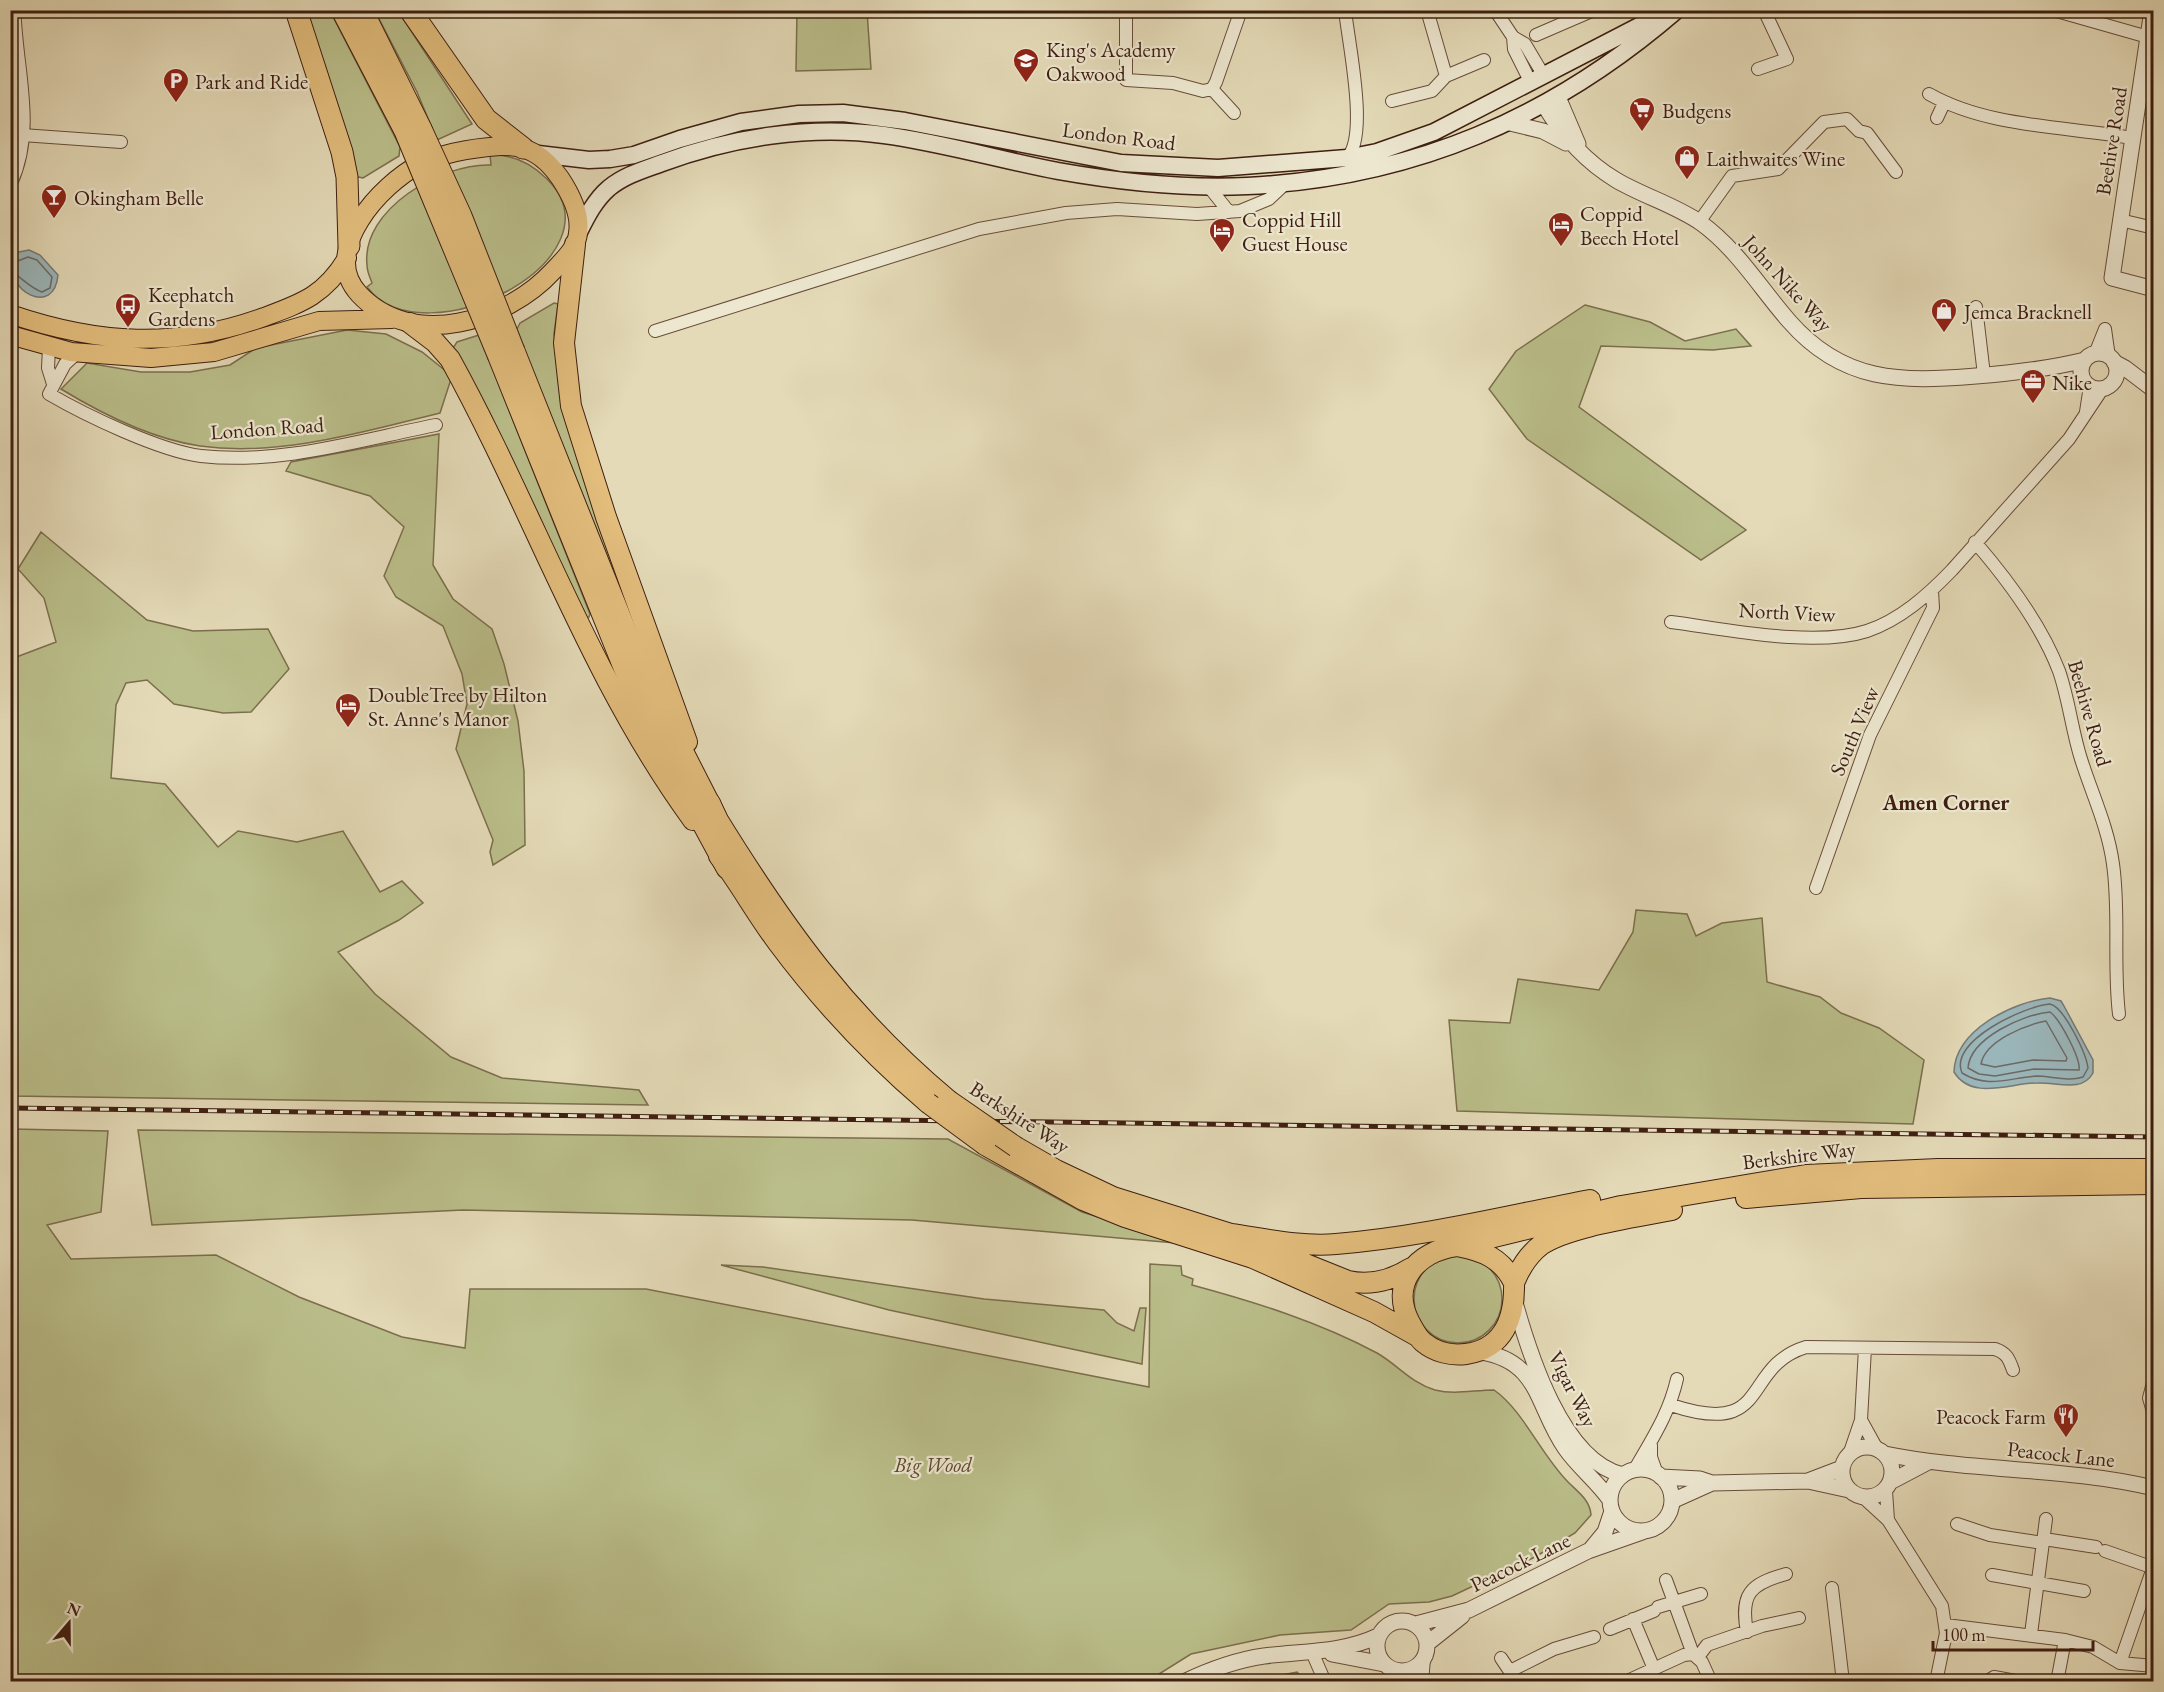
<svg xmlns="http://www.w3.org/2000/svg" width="2164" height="1692" font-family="'EB Garamond',serif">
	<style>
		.green { fill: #babe8a; stroke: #7c6e4d; stroke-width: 1.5 }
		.water { fill: #9bb7bb; stroke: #767a77; stroke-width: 1.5 }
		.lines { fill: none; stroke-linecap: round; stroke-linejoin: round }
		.shore { stroke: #6c6a66; stroke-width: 1.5 }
		.minor-casing { stroke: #684d3a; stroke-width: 14 }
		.tertiary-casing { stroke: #684d3a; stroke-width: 17 }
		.secondary-casing { stroke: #3e1e10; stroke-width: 19 }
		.primary-casing { stroke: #3e1e10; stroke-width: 20 }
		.trunk-casing { stroke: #3e1e10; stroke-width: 22 }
		.motorway-casing { stroke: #3e1e10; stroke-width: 23 }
		.minor { stroke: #ede7d0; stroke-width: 12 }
		.tertiary { stroke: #ede7d0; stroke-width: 15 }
		.secondary { stroke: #ede7d0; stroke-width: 16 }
		.primary { stroke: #e2bd7c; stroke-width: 18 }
		.trunk { stroke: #e2bd7c; stroke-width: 20 }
		.motorway { stroke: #e2bd7c; stroke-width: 21 }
		.rail-casing { stroke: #3e1e10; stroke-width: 5 }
		.rail { stroke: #ede7d0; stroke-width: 3; stroke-dasharray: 9; stroke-linecap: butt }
		.trunk-bridge-casing { stroke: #3e1e10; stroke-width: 22; stroke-linecap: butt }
		.motorway-bridge-casing { stroke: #3e1e10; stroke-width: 23; stroke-linecap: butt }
		.trunk-bridge { stroke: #e2bd7c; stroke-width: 20 }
		.motorway-bridge { stroke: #e2bd7c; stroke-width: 21 }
		.labels { text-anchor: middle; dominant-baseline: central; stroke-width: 4.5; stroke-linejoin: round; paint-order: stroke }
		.poi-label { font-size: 21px; fill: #3e1e10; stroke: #ede7d0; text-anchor: start }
		.street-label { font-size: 21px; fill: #3e1e10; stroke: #ede7d0 }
		.park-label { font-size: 21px; font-style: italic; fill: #5d462e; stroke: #ede7d0 }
		.neighbourhood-label { font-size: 22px; font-weight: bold; fill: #3e1e10; stroke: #ede7d0 }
	</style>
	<rect width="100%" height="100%" fill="#e4dab7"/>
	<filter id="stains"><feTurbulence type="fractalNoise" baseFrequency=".00333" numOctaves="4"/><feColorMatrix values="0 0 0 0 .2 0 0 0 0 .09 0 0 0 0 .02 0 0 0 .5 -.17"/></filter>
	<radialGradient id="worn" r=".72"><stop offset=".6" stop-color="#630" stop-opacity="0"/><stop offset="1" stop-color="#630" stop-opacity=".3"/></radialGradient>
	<path class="green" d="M304 11H330L400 147 399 156 363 178 354 176Z
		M375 11H398L472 124 437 140 417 92Z
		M797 11H867L871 69 796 71Z
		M490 155C513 154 531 163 547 179 626 258 424 362 367 287L372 283C370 277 367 272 367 265 361 209 442 163 491 165Z
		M554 303 558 304 554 334 559 386 614 569 609 564 516 331 520 323Z
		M1585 305 1650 322 1685 341 1736 329 1751 346 1713 350 1601 346 1579 407 1746 530 1701 560 1527 439 1489 389 1516 351Z
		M347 330 386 334 422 352 452 376 440 413C363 432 280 457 200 446 152 439 102 414 61 389L87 363 141 372H190L230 365 256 348Z
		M479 335 590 614 589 617 587 618 453 348 457 342Z
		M439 434 433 565 453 599 492 629 504 664 518 721 524 771 525 845 493 865 490 852 493 840 456 749 467 704 462 674 443 626 396 597 384 576 404 527 370 496 286 471 291 462Z
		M41 532 147 620 193 631 268 629 289 669 251 712 223 713 174 704 147 680 126 683 116 705 111 778 165 784 218 847 238 831 297 842 343 831 380 892 402 881 423 903 399 920 338 952 375 994 451 1057 502 1078 639 1090 648 1105 11 1096V659L56 642 44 598 18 569Z
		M1636 910 1687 914 1696 936 1722 923 1762 918 1767 982 1820 997 1841 1013 1879 1028 1924 1060 1913 1124 1457 1111 1449 1020 1510 1023 1518 979 1599 990 1633 932Z
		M11 1129 108 1131 101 1212 47 1225 71 1259 216 1255 299 1297 402 1337 465 1348 470 1289H646L1149 1387 1150 1264 1181 1266 1182 1275 1193 1279 1192 1285C1255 1302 1319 1322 1377 1353 1398 1365 1411 1383 1435 1390 1455 1395 1474 1390 1494 1390 1523 1410 1541 1455 1568 1482 1578 1492 1590 1500 1591 1515L1575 1533 1535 1557 1452 1596 1429 1602 1389 1604 1351 1630 1280 1635 1191 1654 1148 1681H11Z
		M138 1130 948 1139 1082 1212 1187 1244 912 1220 463 1210 152 1225Z
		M1414 1299a44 44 0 1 1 88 0a44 44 0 1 1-88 0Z
		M721 1265 763 1267 984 1299 1104 1310 1117 1323 1134 1331 1140 1308H1146L1142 1364 889 1310Z
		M1297 1672 1305 1681H1250Z"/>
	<path class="water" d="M29 250 40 255 58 275C54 318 5 291 12 259L19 252Z
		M2050 998 2061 1001 2064 1006 2093 1060V1073C2082 1093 2057 1082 2037 1083 2010 1083 1972 1101 1954 1072 1955 1030 2014 1001 2050 998Z"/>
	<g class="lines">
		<path class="shore" d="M10 264 28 257 37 260 52 277 50 288 42 292C28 287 19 274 10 272
			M2050 1004C2064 1007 2086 1053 2088 1068L2083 1077C2068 1082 2051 1076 2036 1076 2008 1078 1988 1089 1962 1073 1948 1041 2025 1006 2050 1004Z
			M2050 1012C2060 1019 2081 1059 2079 1070L2034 1069 1995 1076 1979 1074 1968 1068C1970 1038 2024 1014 2050 1012Z
			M2046 1021 2067 1058 2066 1061 2033 1060 1995 1067 1981 1064C1985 1041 2025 1025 2046 1021Z"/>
		<defs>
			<path id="minor" d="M1126 10V80L1173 83 1203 91 1212 89 1216 82 1241 10
				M1345 10C1348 41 1369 136 1347 158
				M1495 10 1513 37 1525 44 1544 76
				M2053 10 2148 37
				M1536 35 1594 10
				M1513 37 1514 49 1531 83
				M1758 69 1787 59 1764 10
				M1446 76 1484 60
				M1212 89 1234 113
				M1929 94C1989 128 2066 126 2132 138
				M1392 101 1432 91 1446 76 1427 10
				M1937 118 1944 103
				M22 135 121 142
				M1209 187 1229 212
				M2120 220 2154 228
				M1699 222 1732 176 1778 169 1824 122 1847 119 1859 131 1867 133 1896 172
				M1976 307 1984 375
				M2105 329 2109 357
				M655 331 979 229 1066 213 1117 209 1197 214 1240 211 1269 199 1286 183
				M49 347 48 368 53 384
				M77 353 65 364 49 394C85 415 160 451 201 456 280 465 360 440 436 425
				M2095 354 2105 329
				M2086 412 2090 386
				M1975 542C2007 579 2041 624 2059 671 2069 700 2072 731 2081 759 2092 794 2108 827 2113 864 2120 913 2113 964 2119 1014
				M1671 622C1726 629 1814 648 1867 631 1900 620 1928 595 1952 570L2069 439 2103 388
				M1816 888 1870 735 1933 608 1932 591
				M2154 1379 2149 1398 2154 1415
				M1671 1405C1773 1439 1740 1367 1806 1347L1995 1349C2007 1353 2009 1359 2013 1370
				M1861 1420 1877 1449
				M1651 1445V1457L1657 1474
				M1849 1455 1861 1420 1865 1348
				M1635 1469C1652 1439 1669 1414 1677 1379
				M1886 1491 1888 1520
				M1864 1498 1888 1520 1942 1606 1946 1633 1936 1682
				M1957 1524 1990 1535 2043 1543
				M2044 1539 2096 1547
				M2105 1551 2154 1568
				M1992 1575 2084 1591
				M1666 1580 1693 1654
				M1832 1588 1843 1682
				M1658 1607 1701 1594
				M1633 1619 1654 1669
				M1946 1625 2065 1640 2093 1647 2120 1663 2154 1666
				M1610 1629 1654 1611
				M1747 1632C1740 1594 1750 1584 1786 1574
				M2031 1634 2046 1519
				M1312 1652 1325 1682
				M1698 1657 1707 1645 1762 1626 1799 1618
				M1501 1658 1517 1682
				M2120 1663 2153 1568
				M1512 1670 1554 1649 1594 1637
				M1402 1671 1408 1682
				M1422 1682 1424 1659
				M1625 1682 1684 1655 1693 1654 1702 1662 1711 1682
				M1986 1682 1994 1677 2021 1682
				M2057 1682 2065 1640"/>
			<path id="tertiary" d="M2152 10 2112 278 2154 289
				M1558 97 1578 144
				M1544 105C1562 135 1586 162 1616 180 1643 196 1675 205 1701 223 1738 250 1760 288 1789 321 1843 383 1901 382 1976 376 2013 373 2049 369 2085 360
				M1510 123 1543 131 1566 143
				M10 182C35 127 14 67 13 10
				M2081 371a18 18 0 1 1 36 0a18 18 0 1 1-36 0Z
				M2114 362 2125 368 2154 390
				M1514 1299C1529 1353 1562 1461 1623 1475
				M1481 1352C1540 1361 1536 1406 1565 1448 1578 1467 1597 1481 1610 1500
				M1842 1472a25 25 0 1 1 50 0a25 25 0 1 1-50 0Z
				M1885 1454C1973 1472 2066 1467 2154 1488
				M1610 1500a31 31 0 1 1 62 0a31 31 0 1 1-62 0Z
				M1661 1477 1700 1479 1712 1483 1808 1481 1842 1468
				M1808 1481 1849 1490
				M1892 1481 1928 1462
				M1672 1501 1712 1483
				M1591 1549 1605 1532 1612 1511
				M1377 1646a25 25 0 1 1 50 0a25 25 0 1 1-50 0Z
				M1416 1624 1469 1610 1588 1551 1645 1531
				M1428 1643 1462 1616
				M1332 1654 1384 1664
				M1184 1682C1209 1670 1236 1660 1264 1656 1303 1651 1342 1653 1378 1636"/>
			<path id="secondary" d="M538 154 589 160 610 159 634 155 680 139 741 122 799 114 843 113 905 121 1121 163 1218 168 1347 158 1377 152 1434 132 1668 11
				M579 232C587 216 595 200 609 188 625 175 643 170 662 163 732 137 810 125 884 135 943 143 1000 160 1058 171 1120 182 1184 189 1247 186 1413 178 1552 118 1677 10"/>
			<path id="primary" d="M500 146C527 145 544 155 560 178 570 193 581 215 578 233 577 248 563 260 553 271 507 321 412 351 359 294 319 251 381 184 420 164 445 152 473 148 500 146Z
				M10 314C98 344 176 349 264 317 302 303 325 295 347 258
				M10 335 71 352 151 358 214 352 319 321 392 319"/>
			<path id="trunk" d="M575 244 564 343 571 406 606 517 687 742
				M410 323 435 342 450 359C534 511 590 679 693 820
				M710 803 716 817C785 929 847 1015 948 1100
				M719 856C740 884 757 915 778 943 822 1002 872 1055 928 1103
				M985 1145 1083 1200 1125 1217 1253 1258 1374 1312 1417 1336
				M1016 1147 1056 1170 1113 1197 1231 1234 1348 1281C1371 1286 1392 1280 1411 1268
				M1746 1198 1861 1188 2154 1184
				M1231 1234C1265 1239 1301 1247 1336 1244 1422 1237 1506 1216 1590 1200
				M1457 1246 1621 1206 1806 1175 1938 1169H2154
				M1457 1246C1483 1251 1502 1258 1514 1283 1515 1317 1504 1349 1466 1354 1451 1356 1435 1352 1423 1342 1417 1337 1414 1330 1410 1323 1389 1284 1416 1251 1457 1246Z
				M1514 1283C1520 1268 1528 1255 1541 1245 1569 1226 1638 1217 1672 1210"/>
			<path id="motorway" d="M296 10 342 152 347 177 349 246
				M342 10 405 131
				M362 10 421 129
				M410 10 486 119 523 148
				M514 351 642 672 716 817
				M499 357 640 707 727 868"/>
		</defs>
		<use href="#minor" class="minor-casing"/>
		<use href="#tertiary" class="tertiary-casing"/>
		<use href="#secondary" class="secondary-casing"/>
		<use href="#primary" class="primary-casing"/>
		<use href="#trunk" class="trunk-casing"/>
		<use href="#motorway" class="motorway-casing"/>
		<use href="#minor" class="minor"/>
		<use href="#tertiary" class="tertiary"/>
		<use href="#secondary" class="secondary"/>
		<use href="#primary" class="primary"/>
		<use href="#trunk" class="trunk"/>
		<use href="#motorway" class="motorway"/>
		<defs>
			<path id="rail" d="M10 1108 2154 1137"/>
		</defs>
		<use href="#rail" class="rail-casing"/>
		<use href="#rail" class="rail"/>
		<defs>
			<path id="trunk-bridge" d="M948 1100 1016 1147
				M928 1103 985 1145"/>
			<path id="motorway-bridge" d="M421 129 461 216 514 351
				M405 131 499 357"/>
		</defs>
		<use href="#trunk-bridge" class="trunk-bridge-casing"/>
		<use href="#motorway-bridge" class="motorway-bridge-casing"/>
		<use href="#trunk-bridge" class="trunk-bridge"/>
		<use href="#motorway-bridge" class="motorway-bridge"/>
	</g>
	<defs>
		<symbol id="school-pin" viewBox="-11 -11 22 30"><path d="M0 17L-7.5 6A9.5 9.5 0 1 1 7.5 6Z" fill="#8f2418" stroke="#ede7d0"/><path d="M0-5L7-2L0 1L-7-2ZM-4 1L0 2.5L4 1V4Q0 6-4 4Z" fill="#fff"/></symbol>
		<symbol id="parking-pin" viewBox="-11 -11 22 30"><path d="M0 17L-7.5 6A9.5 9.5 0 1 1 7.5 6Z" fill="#8f2418" stroke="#ede7d0"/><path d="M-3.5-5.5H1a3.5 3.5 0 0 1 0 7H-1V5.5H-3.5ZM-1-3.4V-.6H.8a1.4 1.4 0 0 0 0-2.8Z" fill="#fff"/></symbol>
		<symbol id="supermarket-pin" viewBox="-11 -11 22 30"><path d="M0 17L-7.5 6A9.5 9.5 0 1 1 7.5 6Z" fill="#8f2418" stroke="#ede7d0"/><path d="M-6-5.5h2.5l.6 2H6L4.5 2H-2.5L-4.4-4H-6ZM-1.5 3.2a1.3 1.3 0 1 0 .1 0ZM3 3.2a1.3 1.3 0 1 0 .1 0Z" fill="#fff"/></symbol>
		<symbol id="shop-pin" viewBox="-11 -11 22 30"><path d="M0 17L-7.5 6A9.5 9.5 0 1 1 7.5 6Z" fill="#8f2418" stroke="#ede7d0"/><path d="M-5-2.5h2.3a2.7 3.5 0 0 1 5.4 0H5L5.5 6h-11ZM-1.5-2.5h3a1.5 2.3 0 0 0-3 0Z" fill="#fff"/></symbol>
		<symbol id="bar-pin" viewBox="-11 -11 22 30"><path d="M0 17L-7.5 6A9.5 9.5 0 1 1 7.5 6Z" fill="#8f2418" stroke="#ede7d0"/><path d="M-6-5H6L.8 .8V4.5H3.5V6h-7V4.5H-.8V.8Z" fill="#fff"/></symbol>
		<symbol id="hotel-pin" viewBox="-11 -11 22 30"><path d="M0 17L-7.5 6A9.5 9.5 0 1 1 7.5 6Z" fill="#8f2418" stroke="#ede7d0"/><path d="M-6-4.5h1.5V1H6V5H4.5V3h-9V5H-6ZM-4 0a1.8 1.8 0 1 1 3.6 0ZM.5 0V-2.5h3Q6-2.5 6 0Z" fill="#fff"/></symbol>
		<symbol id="bus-pin" viewBox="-11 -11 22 30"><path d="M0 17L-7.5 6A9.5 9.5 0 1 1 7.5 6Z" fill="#8f2418" stroke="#ede7d0"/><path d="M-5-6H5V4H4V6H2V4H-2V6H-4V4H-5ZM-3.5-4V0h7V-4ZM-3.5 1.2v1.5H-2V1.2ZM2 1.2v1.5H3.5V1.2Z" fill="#fff"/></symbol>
		<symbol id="office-pin" viewBox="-11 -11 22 30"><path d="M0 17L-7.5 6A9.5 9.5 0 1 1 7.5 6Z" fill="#8f2418" stroke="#ede7d0"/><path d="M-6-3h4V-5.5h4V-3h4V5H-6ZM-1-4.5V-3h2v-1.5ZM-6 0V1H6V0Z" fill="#fff"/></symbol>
		<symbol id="restaurant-pin" viewBox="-11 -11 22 30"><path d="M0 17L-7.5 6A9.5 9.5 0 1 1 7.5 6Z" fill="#8f2418" stroke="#ede7d0"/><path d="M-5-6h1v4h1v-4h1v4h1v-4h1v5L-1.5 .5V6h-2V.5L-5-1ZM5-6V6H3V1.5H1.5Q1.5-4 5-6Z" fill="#fff"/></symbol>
	</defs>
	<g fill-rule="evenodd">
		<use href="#school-pin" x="1011" y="46" width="30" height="40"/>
		<use href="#parking-pin" x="161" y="66" width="30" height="40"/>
		<use href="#supermarket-pin" x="1627" y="95" width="30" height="40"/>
		<use href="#shop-pin" x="1672" y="143" width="30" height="40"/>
		<use href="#bar-pin" x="39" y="182" width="30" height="40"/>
		<use href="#hotel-pin" x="1546" y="210" width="30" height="40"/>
		<use href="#hotel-pin" x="1207" y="216" width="30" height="40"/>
		<use href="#bus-pin" x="113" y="291" width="30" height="40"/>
		<use href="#shop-pin" x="1929" y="296" width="30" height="40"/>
		<use href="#office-pin" x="2018" y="367" width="30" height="40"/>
		<use href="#hotel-pin" x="333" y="691" width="30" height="40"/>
		<use href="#restaurant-pin" x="2051" y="1401" width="30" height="40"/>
	</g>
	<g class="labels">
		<g class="poi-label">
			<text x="1046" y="49">King's Academy<tspan x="1046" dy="24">Oakwood</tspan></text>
			<text x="195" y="81">Park and Ride</text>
			<text x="1662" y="110">Budgens</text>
			<text x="1706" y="158">Laithwaites Wine</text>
			<text x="74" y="197">Okingham Belle</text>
			<text x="1580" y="213">Coppid<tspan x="1580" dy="24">Beech Hotel</tspan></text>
			<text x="1242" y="219">Coppid Hill<tspan x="1242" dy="24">Guest House</tspan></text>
			<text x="148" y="294">Keephatch<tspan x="148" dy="24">Gardens</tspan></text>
			<text x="1964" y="311">Jemca Bracknell</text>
			<text x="2052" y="382">Nike</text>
			<text x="368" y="694">DoubleTree by Hilton<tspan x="368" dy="24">St. Anne's Manor</tspan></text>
			<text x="2046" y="1416" text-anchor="end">Peacock Farm</text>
		</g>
		<g class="street-label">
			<text transform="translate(1119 136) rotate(7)">London Road</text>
			<text transform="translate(2111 141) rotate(-81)">Beehive Road</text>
			<text transform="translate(1788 283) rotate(48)">John Nike Way</text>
			<text transform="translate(267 428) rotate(-4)">London Road</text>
			<text transform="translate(1787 612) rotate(3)">North View</text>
			<text transform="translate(2090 713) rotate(74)">Beehive Road</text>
			<text transform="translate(1854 731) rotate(-67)">South View</text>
			<text transform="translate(1020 1117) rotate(33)">Berkshire Way</text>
			<text transform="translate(1799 1155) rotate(-7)">Berkshire Way</text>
			<text transform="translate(1573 1389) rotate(63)">Vigar Way</text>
			<text transform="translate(2061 1454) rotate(6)">Peacock Lane</text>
			<text transform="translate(1520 1562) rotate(-26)">Peacock Lane</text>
		</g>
		<g class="park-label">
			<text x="933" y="1464">Big Wood</text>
		</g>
		<g class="neighbourhood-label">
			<text x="1946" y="802">Amen Corner</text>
		</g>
	</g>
	<rect width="2164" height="1692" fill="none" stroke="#e4dab7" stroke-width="36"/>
	<rect x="12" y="12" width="2140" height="1668" fill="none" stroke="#3e1e10" stroke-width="3"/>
	<rect x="18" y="18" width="2128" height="1656" fill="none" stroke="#3e1e10" stroke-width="1.5"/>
	<g transform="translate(69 1623) rotate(20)" stroke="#ede7d0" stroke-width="4.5" paint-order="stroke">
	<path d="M0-4.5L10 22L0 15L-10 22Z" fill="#3e1e10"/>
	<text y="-9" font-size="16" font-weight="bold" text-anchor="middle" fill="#3e1e10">N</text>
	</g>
	<path d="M1933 1641v9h160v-9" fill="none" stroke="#3e1e10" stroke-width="3"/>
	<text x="1942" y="1641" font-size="18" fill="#3e1e10" stroke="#ede7d0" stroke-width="4.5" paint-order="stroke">100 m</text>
	<rect width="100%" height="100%" filter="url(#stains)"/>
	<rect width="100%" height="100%" fill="url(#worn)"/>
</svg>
